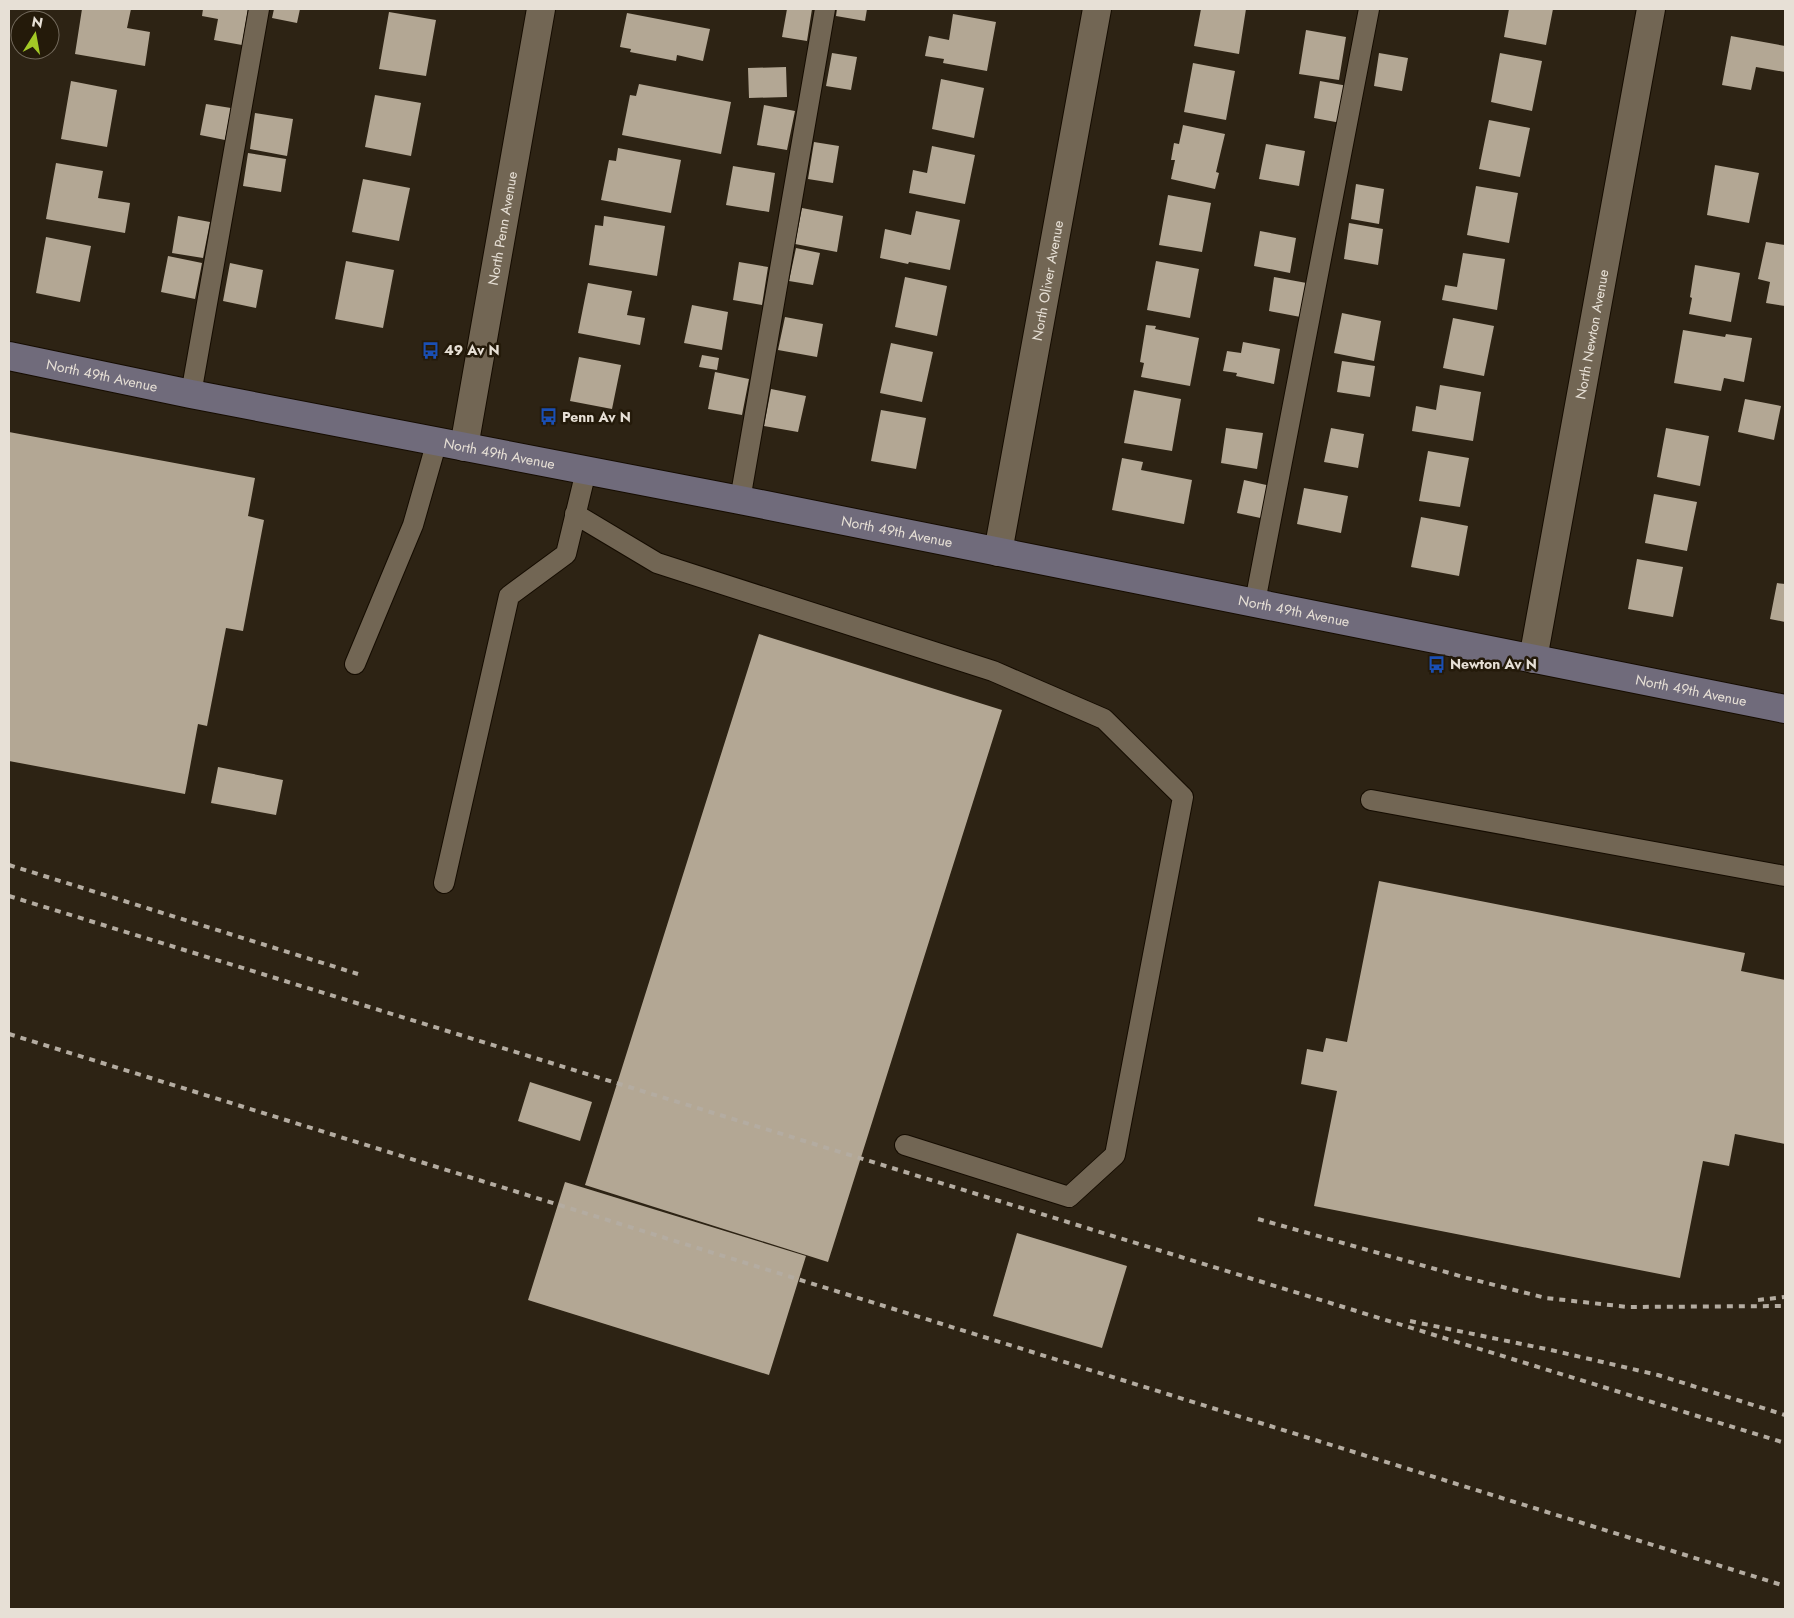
<svg xmlns="http://www.w3.org/2000/svg" width="1794" height="1618" font-family="Jost,sans-serif">
	<style>
		.building { fill: #b3a794 }
		.lines { fill: none; stroke-linecap: round; stroke-linejoin: round }
		.lane-casing { stroke: #150c01; stroke-width: 22 }
		.street-casing { stroke: #150c01; stroke-width: 30 }
		.secondary-casing { stroke: #150c01; stroke-width: 30 }
		.lane { stroke: #726654; stroke-width: 20 }
		.street { stroke: #726654; stroke-width: 28 }
		.secondary { stroke: #706b7b; stroke-width: 28 }
		.rail { stroke: #b4aca1; stroke-width: 4; stroke-dasharray: 6 6; stroke-linecap: butt }
		.labels { text-anchor: middle; dominant-baseline: central; stroke-width: 5; stroke-linejoin: round; paint-order: stroke }
		.street-label { font-size: 14px; fill: #e7e0d6; stroke: #241a0a }
		.poi-label { font-size: 14px; font-weight: bold; fill: #e7e0d6; stroke: #241a0a; text-anchor: start }
	</style>
	<rect width="100%" height="100%" fill="#2d2314"/>
	<path class="building" d="M82 9H131L127 28 150 32 145 66 75 54Z
		M203 9H248L242 45 214 40 218 19 202 16Z
		M274 9H300L297 23 272 18Z
		M787 9H812L807 41 782 37Z
		M837 9H867L865 21 836 16Z
		M1201 9H1246L1239 54 1194 46Z
		M1509 9H1553L1546 45 1504 37Z
		M389 12 436 20 426 76 379 69Z
		M627 13 710 29 703 61 677 55 676 61 630 52 631 49 620 47Z
		M953 14 996 22 987 71 943 63 944 59 925 56 929 36 949 40Z
		M1306 30 1346 37 1339 80 1299 74Z
		M1731 36 1785 46V72L1756 67 1751 90 1722 85Z
		M832 53 857 57 851 90 826 86Z
		M1379 53 1408 58 1402 91 1374 86Z
		M1500 53 1542 61 1532 111 1491 102Z
		M1193 63 1235 71 1226 120 1184 112Z
		M786 67 787 97 749 98 748 68Z
		M941 79 984 88 974 138 932 129Z
		M71 81 117 90 107 147 61 139Z
		M1320 81 1348 86 1341 123 1314 118Z
		M639 84 731 102 721 154 622 135 630 95 636 96Z
		M375 95 421 103 411 156 365 147Z
		M206 104 231 108 225 140 200 135Z
		M764 105 795 111 787 150 757 145Z
		M255 113 293 119 287 156 250 149Z
		M1489 120 1530 128 1520 177 1479 169Z
		M1183 125 1225 134 1216 172 1219 173 1215 189 1171 179 1175 160H1171L1174 143 1179 144Z
		M814 142 839 146 833 183 808 179Z
		M1266 144 1305 151 1299 186 1259 179Z
		M932 146 975 155 965 204 909 193 913 170 927 173Z
		M618 148 681 160 671 213 601 200 609 160 616 161Z
		M248 153 286 159 281 192 243 186Z
		M56 163 103 171 98 198 130 203 125 233 46 219Z
		M1715 165 1759 173 1749 223 1707 215Z
		M733 166 775 173 769 212 726 205Z
		M363 179 410 188 399 241 352 232Z
		M1356 184 1384 189 1379 224 1351 219Z
		M1476 186 1518 193 1509 243 1467 235Z
		M1168 195 1211 203 1202 252 1159 245Z
		M802 208 843 216 837 252 795 244Z
		M916 211 960 220 950 270 909 262 908 264 880 258 885 229 911 235Z
		M178 216 210 222 203 258 172 253Z
		M604 216 665 226 657 276 589 265 595 225 603 226Z
		M1349 223 1383 229 1378 265 1344 259Z
		M1260 231 1296 238 1290 273 1254 266Z
		M46 237 91 246 80 302 36 293Z
		M1766 242 1785 245V306L1766 303 1770 282 1758 279Z
		M796 248 820 253 813 285 789 281Z
		M1463 253 1505 259 1497 310 1442 300 1445 285 1457 287Z
		M168 256 202 263 195 299 161 292Z
		M346 261 394 270 383 328 335 319Z
		M1156 261 1199 269 1190 318 1147 310Z
		M739 262 768 267 762 305 733 300Z
		M230 263 263 270 256 308 223 301Z
		M1695 265 1740 273 1731 322 1689 314 1692 298 1690 297Z
		M905 277 947 286 937 336 895 327Z
		M1274 277 1312 284 1306 318 1269 311Z
		M588 283 632 291 627 315 645 318 640 345 578 333Z
		M692 305 728 312 722 350 684 343Z
		M1342 313 1381 321 1374 361 1334 353Z
		M785 317 823 324 817 357 778 350Z
		M1453 318 1494 326 1484 376 1443 368Z
		M1146 325 1156 326 1155 329 1199 338 1190 386 1141 377 1144 363 1140 362Z
		M1683 330 1725 337 1726 334 1752 338 1744 382 1724 378 1721 391 1674 383Z
		M1243 342 1280 349 1274 384 1236 376 1237 373 1223 371 1227 351 1241 353Z
		M891 343 933 352 922 402 880 393Z
		M702 355 719 358 717 370 699 367Z
		M579 357 621 365 612 409 570 401Z
		M1342 361 1375 366 1370 397 1337 392Z
		M715 372 749 379 742 415 708 409Z
		M1440 385 1481 392 1473 441 1412 431 1416 406 1436 410Z
		M771 389 806 396 798 432 764 426Z
		M1134 390 1181 399 1172 451 1124 443Z
		M1745 399 1781 406 1774 440 1738 432Z
		M881 410 926 418 916 469 871 461Z
		M1226 428 1263 433 1257 469 1221 463Z
		M1331 428 1364 434 1358 468 1324 462Z
		M1666 428 1709 436 1700 486 1657 477Z
		M9 432 255 478 248 516 264 520 243 631 226 628 207 726 198 724 185 794 9 761Z
		M1428 451 1469 458 1460 507 1419 501Z
		M1122 458 1143 462 1141 470 1192 480 1184 524 1112 510Z
		M1244 480 1276 487 1270 520 1237 513Z
		M1304 488 1348 496 1341 533 1297 524Z
		M1654 494 1697 502 1687 551 1645 543Z
		M1421 517 1468 526 1459 576 1411 567Z
		M1637 559 1683 567 1673 617 1628 609Z
		M1777 583 1785 584V622L1770 619Z
		M759 634 1002 710 828 1262 585 1185Z
		M218 767 283 780 276 815 211 803Z
		M1379 881 1745 953 1741 971 1785 980V1144L1735 1134 1729 1166 1703 1161 1680 1278 1314 1206 1337 1091 1301 1084 1307 1049 1323 1052 1326 1038 1347 1042Z
		M530 1082 592 1102 580 1141 518 1121Z
		M565 1182 806 1256 769 1375 528 1300Z
		M1017 1233 1127 1266 1102 1348 993 1316Z"/>
	<g class="lines">
		<defs>
			<path id="lane" d="M191 394 259 9
				M740 500 825 9
				M575 514 657 563 993 671 1104 719 1183 797 1115 1155 1069 1197 905 1145
				M1255 602 1369 9
				M355 664 413 525 437 441
				M1371 800 1785 876
				M444 883 509 596 566 554 586 471"/>
			<g id="street">
				<path id="s1" d="M464 447 541 9"/>
				<path id="s2" d="M998 552 1097 9"/>
				<path id="s3" d="M1533 659 1651 9"/>
			</g>
			<g id="secondary">
				<path id="s4" d="M9 356 191 394 740 500 1785 709"/>
			</g>
		</defs>
		<use href="#lane" class="lane-casing"/>
		<use href="#street" class="street-casing"/>
		<use href="#secondary" class="secondary-casing"/>
		<use href="#lane" class="lane"/>
		<use href="#street" class="street"/>
		<use href="#secondary" class="secondary"/>
		<path class="rail" d="M9 865 358 974
			M9 896 1785 1443
			M9 1034 1785 1586
			M1258 1219 1467 1278 1546 1298 1628 1307 1785 1306
			M1758 1300 1785 1297
			M1410 1321 1551 1350 1658 1375 1785 1415"/>
	</g>
	<defs>
		<symbol id="bus-bare" viewBox="-9 -9 18 18"><path d="M-5-6H5V4H4V6H2V4H-2V6H-4V4H-5ZM-3.5-4V0h7V-4ZM-3.5 1.2v1.5H-2V1.2ZM2 1.2v1.5H3.5V1.2Z" fill="#1a4fb4" stroke="#241a0a" stroke-width="2.5" paint-order="stroke"/></symbol>
	</defs>
	<g fill-rule="evenodd">
		<use href="#bus-bare" x="418" y="338" width="25" height="25"/>
		<use href="#bus-bare" x="536" y="404" width="25" height="25"/>
		<use href="#bus-bare" x="1424" y="652" width="25" height="25"/>
	</g>
	<g class="labels">
		<g class="street-label">
			<text stroke="none"><textPath href="#s1" startOffset="222">North Penn Avenue</textPath></text>
			<text stroke="none"><textPath href="#s2" startOffset="276">North Oliver Avenue</textPath></text>
			<text stroke="none"><textPath href="#s3" startOffset="330">North Newton Avenue</textPath></text>
			<text stroke="none"><textPath href="#s4" startOffset="95">North 49th Avenue</textPath></text>
			<text stroke="none"><textPath href="#s4" startOffset="500">North 49th Avenue</textPath></text>
			<text stroke="none"><textPath href="#s4" startOffset="905">North 49th Avenue</textPath></text>
			<text stroke="none"><textPath href="#s4" startOffset="1310">North 49th Avenue</textPath></text>
			<text stroke="none"><textPath href="#s4" startOffset="1715">North 49th Avenue</textPath></text>
		</g>
		<g class="poi-label">
			<text x="444" y="350">49 Av N</text>
			<text x="562" y="417">Penn Av N</text>
			<text x="1450" y="664">Newton Av N</text>
		</g>
	</g>
	<rect width="1794" height="1618" fill="none" stroke="#e7e0d6" stroke-width="20"/>
	<g transform="translate(35 35) rotate(11)"><circle r="24" fill="#241a0a" stroke="#72695c"/>
	<path d="M0-4L9 19L0 12L-9 19Z" fill="#a3c926"/>
	<text y="-8" font-size="14" font-weight="bold" text-anchor="middle" fill="#e7e0d6">N</text>
	</g>
</svg>
